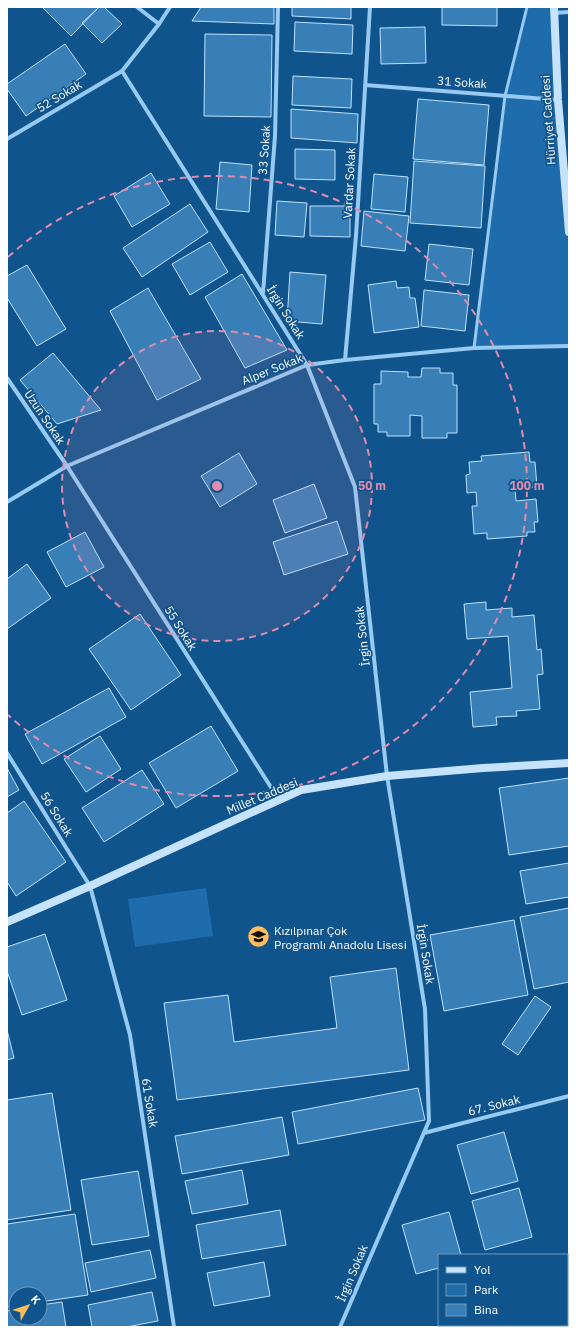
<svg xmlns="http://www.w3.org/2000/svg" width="576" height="1334" font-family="'IBM Plex Sans',sans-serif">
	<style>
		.green { fill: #1e6cab }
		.building { fill: #387eb7; stroke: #bfe2fd }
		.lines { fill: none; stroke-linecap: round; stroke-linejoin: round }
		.lane { stroke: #97caf2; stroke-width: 3 }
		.street { stroke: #97caf2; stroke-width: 4 }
		.secondary { stroke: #c6e3fd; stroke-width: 8 }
		.ring { fill: none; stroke: #e08cad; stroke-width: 2; stroke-dasharray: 7 5 }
		.labels { text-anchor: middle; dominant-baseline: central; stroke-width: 3.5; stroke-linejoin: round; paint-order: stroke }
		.street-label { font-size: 12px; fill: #fff; stroke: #10548d }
		.poi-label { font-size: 12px; fill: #fff; stroke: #10548d; text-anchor: start }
		.centre { fill: #e08cad; stroke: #10548d; stroke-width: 2 }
		.ring-label { font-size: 12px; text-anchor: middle; font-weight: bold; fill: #e08cad; stroke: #10548d; stroke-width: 3.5; stroke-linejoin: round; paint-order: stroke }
	</style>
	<rect width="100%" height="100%" fill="#10548d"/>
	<path class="green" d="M527 7H554L569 232V346L474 348 505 96Z
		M206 888 213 936 135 947 128 899Z"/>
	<path class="building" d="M44 7H99L71 36 43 8Z
		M99 7H104L122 24 102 43 82 23Z
		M201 7H274V24L192 21Z
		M292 7H351V19L292 16Z
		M442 7H497V26L442 25Z
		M295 22 353 25 352 54 294 51Z
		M425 27 426 63 381 64 380 28Z
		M205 34 272 35 271 117 204 116Z
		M65 44 86 74 26 116 7 89V84Z
		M293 76 352 79 351 108 292 105Z
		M418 99 489 105 484 165 413 159Z
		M291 109 358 114 357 143 291 138Z
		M295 149 335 150V180L295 179Z
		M414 161 485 166 481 228 410 223Z
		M220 162 252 165 249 212 216 209Z
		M151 173 170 204 132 227 114 196Z
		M374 174 408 177 405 212 371 209Z
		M277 201 307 203 304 237 275 235Z
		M190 204 208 232 142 277 123 248Z
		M310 206H350V237L310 236Z
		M364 211 409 216 405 251 361 246Z
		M210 242 228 272 190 295 172 264Z
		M429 244 473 249 469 285 425 280Z
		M27 265 66 329 37 346 7 298V276Z
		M290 272 326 275 322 324 287 321Z
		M242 274 287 350 245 368 205 297Z
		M396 281 397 288 409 287 410 298H415L419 327 374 333 368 285Z
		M148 288 201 379 157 400 110 311Z
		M424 290 469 295 465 331 421 326Z
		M53 353 101 410 57 424 20 380Z
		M422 368H440V373H453V385H457V433H447V438H422V416L410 415V436H387V432H378V424H374V384H381V371L408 372V377H421Z
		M529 452 530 462H535L537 487 515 489 516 501 536 499 538 522H534L535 532H527V536L487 539V533L474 534 472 506H477L476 492 467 493 466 475 470 474 469 462 482 461 481 456Z
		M239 453 257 484 220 507 201 476Z
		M314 484 327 518 285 533 273 500Z
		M337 521 348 554 284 575 273 542Z
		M85 532 104 567 66 587 47 552Z
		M27 564 51 598 7 629V579Z
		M486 602V610L512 608V617L534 615 537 650 541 649 543 674 537 675 540 709 516 711 517 716 496 717 497 725 473 727 470 692 512 688 508 636 467 639 464 604Z
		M140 614 181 675 131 710 89 649Z
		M109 688 126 717 42 764 25 734Z
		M211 726 238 771 176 808 149 763Z
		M100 736 121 769 86 792 64 759Z
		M7 768 19 790 7 797Z
		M142 770 164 804 104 842 82 808Z
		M569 778V846L509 855 499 788Z
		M24 801 66 862 16 896 7 882V813Z
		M569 863V897L526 904 520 871Z
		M569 908V982L534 989 520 917Z
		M514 920 528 995 444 1011 430 935Z
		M45 934 67 1000 22 1015 7 971V947Z
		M396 968 409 1070 177 1100 164 1003 228 995 234 1042 337 1028 330 977Z
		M535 996 551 1007 518 1055 502 1044Z
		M7 1030 14 1058 7 1060Z
		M418 1088 425 1120 298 1144 292 1112Z
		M52 1093 71 1210 7 1220V1100Z
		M282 1117 289 1155 182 1174 175 1136Z
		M504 1132 518 1181 471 1194 457 1145Z
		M242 1170 248 1204 192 1214 185 1181Z
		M138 1171 149 1236 92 1245 81 1180Z
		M519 1188 532 1237 485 1250 472 1201Z
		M280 1210 286 1245 202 1259 196 1225Z
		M449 1212 461 1255H439V1268L416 1274 402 1225Z
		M75 1214 88 1295 40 1302V1294H16V1306L7 1307V1224Z
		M150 1250 156 1278 91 1292 85 1263Z
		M264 1262 270 1296 214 1306 207 1273Z
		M152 1292 158 1321 126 1327H92L88 1305Z
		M62 1302 66 1327H7V1311L16 1309V1318H40V1305Z"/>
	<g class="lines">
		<path class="lane" d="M474 348 505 96 527 7"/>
		<path class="street" d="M137 7 159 24
			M554 13 569 12
			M122 71 307 365 355 487 387 776 425 1009 429 1121 340 1327
			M365 85 558 100
			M7 139 122 71 159 24 170 7
			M263 293 275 136 278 7
			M345 360 356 236 370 7
			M7 378 67 466 279 800
			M7 502 67 466 307 365 345 360 474 348 569 346
			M7 753 90 886 130 1035 174 1327
			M424 1133 569 1096"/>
		<path class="secondary" d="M554 7 558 100 569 232
			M7 922 90 886 301 790 387 776 483 768 569 763"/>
	</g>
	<circle cx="217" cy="486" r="155" fill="#e08cad" fill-opacity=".12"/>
	<g class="ring">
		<circle cx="217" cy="486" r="155"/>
		<path d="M8 257A310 310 0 1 1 8 715"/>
	</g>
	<defs>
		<symbol id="school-disc" viewBox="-11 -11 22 22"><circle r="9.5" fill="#ffbd59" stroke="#10548d"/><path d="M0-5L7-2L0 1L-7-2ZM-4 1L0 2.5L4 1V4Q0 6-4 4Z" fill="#111"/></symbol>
	</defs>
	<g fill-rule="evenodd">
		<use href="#school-disc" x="246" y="924" width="25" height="25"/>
	</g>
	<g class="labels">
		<g class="street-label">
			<text transform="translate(462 82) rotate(4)">31 Sokak</text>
			<text transform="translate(59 96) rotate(-31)">52 Sokak</text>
			<text transform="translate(548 120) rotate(-94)">Hürriyet Caddesi</text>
			<text transform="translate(264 150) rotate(-86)">33 Sokak</text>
			<text transform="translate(349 183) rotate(-87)">Vardar Sokak</text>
			<text transform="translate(286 312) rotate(58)">İrgin Sokak</text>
			<text transform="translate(272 369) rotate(-22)">Alper Sokak</text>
			<text transform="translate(45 417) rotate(56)">Uzun Sokak</text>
			<text transform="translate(181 628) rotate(58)">55 Sokak</text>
			<text transform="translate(362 636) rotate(-96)">İrgin Sokak</text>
			<text transform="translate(262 796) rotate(-23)">Millet Caddesi</text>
			<text transform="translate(57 814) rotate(58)">56 Sokak</text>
			<text transform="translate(426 954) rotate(81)">İrgin Sokak</text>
			<text transform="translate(150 1103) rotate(81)">61 Sokak</text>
			<text transform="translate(494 1105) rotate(-14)">67. Sokak</text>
			<text transform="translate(352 1273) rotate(-67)">İrgin Sokak</text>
		</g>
		<g class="poi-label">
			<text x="274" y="930">Kızılpınar Çok<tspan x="274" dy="14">Programlı Anadolu Lisesi</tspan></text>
		</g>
	</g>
	<circle cx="217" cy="486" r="6" class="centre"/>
	<g class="ring-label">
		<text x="372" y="490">50 m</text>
		<text x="527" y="490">100 m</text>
	</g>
	<rect width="576" height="1334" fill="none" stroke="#ffffff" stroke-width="16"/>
	<rect x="438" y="1254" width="130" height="72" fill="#10548d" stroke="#7098bb"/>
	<rect x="446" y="1267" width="20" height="6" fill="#c6e3fd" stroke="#7098bb"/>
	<text x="474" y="1274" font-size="12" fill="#ffffff">Yol</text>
	<rect x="446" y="1284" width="20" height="12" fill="#1e6cab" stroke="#7098bb"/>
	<text x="474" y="1294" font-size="12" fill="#ffffff">Park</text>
	<rect x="446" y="1304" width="20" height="12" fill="#387eb7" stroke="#7098bb"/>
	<text x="474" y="1314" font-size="12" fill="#ffffff">Bina</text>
	<g transform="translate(28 1306) rotate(51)"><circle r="19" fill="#10548d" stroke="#7098bb"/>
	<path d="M0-3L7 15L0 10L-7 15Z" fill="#ffbd59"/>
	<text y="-6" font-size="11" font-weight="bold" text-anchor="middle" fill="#ffffff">K</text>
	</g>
</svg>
